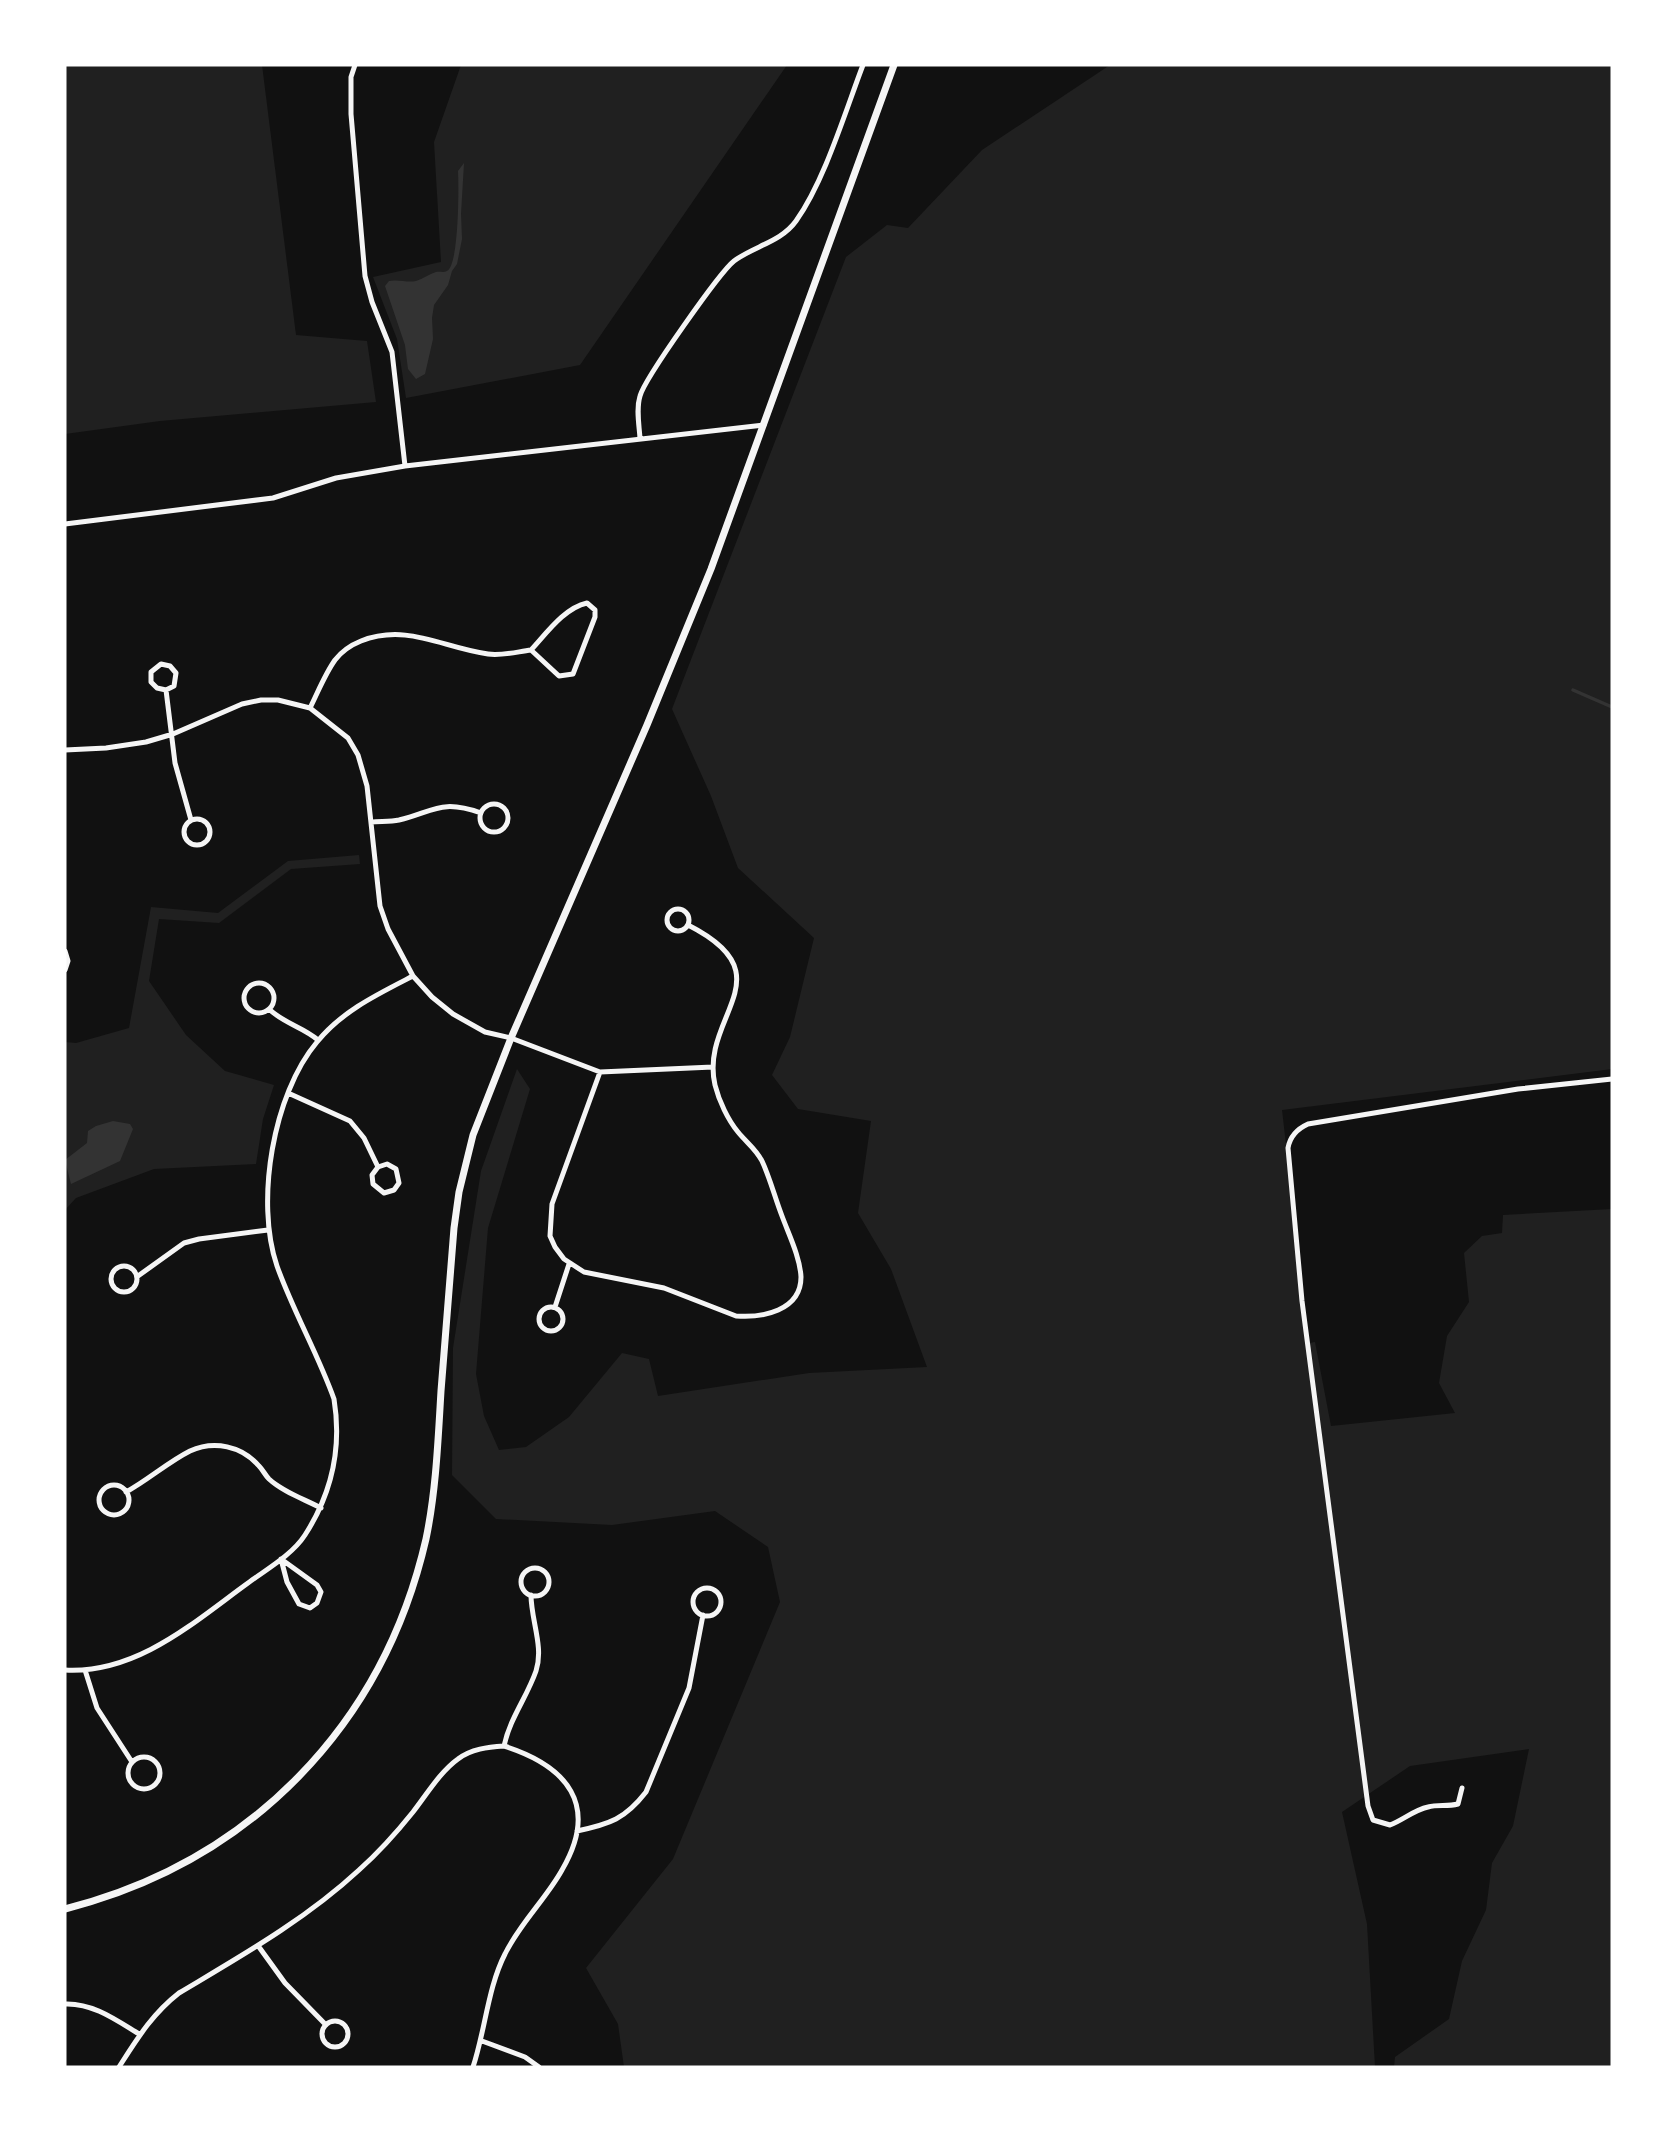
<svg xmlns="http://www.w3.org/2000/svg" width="1677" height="2132" font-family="'Noto Serif',serif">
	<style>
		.green { fill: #202020 }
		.water { fill: #333 }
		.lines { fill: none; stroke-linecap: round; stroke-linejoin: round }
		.stream { stroke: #333; stroke-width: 3.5 }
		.minor { stroke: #f5f5f5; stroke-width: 5 }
		.secondary { stroke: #f5f5f5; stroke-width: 7 }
	</style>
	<rect width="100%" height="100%" fill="#111"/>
	<path class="green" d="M65 65H262L296 335 367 341 376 402 160 421 65 434Z
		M461 65H787L580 365 406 398 397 339 373 277 441 262 434 142Z
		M1110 65H1612V1069L1282 1110 1309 1343 1315 1342 1331 1426 1455 1413 1439 1383 1447 1336 1469 1302 1464 1253 1482 1236 1502 1233 1503 1215 1612 1209V2067H1394L1395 2057 1449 2019 1462 1961 1486 1910 1492 1863 1513 1826 1529 1749 1410 1766 1342 1812 1367 1924 1375 2067H624L618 2024 586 1968 673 1859 780 1602 768 1547 715 1511 612 1525 496 1519 452 1475 453 1348 481 1171 517 1069 530 1089 488 1228 476 1374 484 1416 499 1450 526 1447 569 1417 622 1353 649 1359 658 1396 809 1373 927 1367 891 1269 858 1213 871 1121 798 1109 772 1075 790 1037 814 938 738 868 711 796 672 709 846 257 887 225 908 228 982 150Z
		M359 855 360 864 291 869 219 923 159 919 149 981 186 1035 225 1071 274 1085 263 1119 256 1164 154 1169 76 1198 65 1210V1042L76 1043 129 1028 151 907 218 913 288 861Z"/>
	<path class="water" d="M464 163 461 214 462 239 457 264 452 271 448 285 434 305 432 318 433 339 425 374 416 379 408 369 405 345 385 286 389 281C398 279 408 283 416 281 423 279 429 274 436 272 440 271 443 273 447 271 459 266 459 185 458 171Z
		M113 1121 130 1124 133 1129 120 1161 71 1184 65 1160 87 1143 88 1131 96 1126Z"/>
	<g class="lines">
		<path class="stream" d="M1573 690 1612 707"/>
		<path class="minor" d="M355 65 351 77V114L365 276 372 302 392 352 405 466
			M640 438C639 424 636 409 640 396 645 378 720 272 734 261 754 246 781 242 796 221 825 180 845 112 863 65
			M65 524 273 498 336 478 405 466 764 425
			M166 690 174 686 176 673 170 666 161 664 151 672V682L157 688 166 690 175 763 191 820
			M310 708C318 692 325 674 335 660 342 651 351 645 361 641 407 623 443 648 488 654 502 656 516 652 531 650L559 676 573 674 595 617V610L587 603C564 608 546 634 531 650
			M65 750 106 748 146 742 173 734 242 704 261 700H278L310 708 348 738 358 755 367 786 380 906 388 929 413 976 432 997 453 1014 485 1032 511 1038 600 1072 713 1067
			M480 818a14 14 0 1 1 28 0a14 14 0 1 1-28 0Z
			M184 832a13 13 0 1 1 26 0a13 13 0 1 1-26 0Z
			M371 822C380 821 390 822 399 820 435 811 441 799 481 813
			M667 920a11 11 0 1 1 22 0a11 11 0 1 1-22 0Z
			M65 951 68 961 65 970
			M244 998a15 15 0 1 1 30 0a15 15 0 1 1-30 0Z
			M269 1009C283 1023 303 1027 318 1040
			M600 1072 552 1204 550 1236 555 1247 564 1259 584 1272 664 1288 736 1316C762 1318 801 1311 801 1277 800 1257 789 1235 782 1216 775 1198 770 1178 762 1161 756 1149 746 1142 738 1132 728 1120 719 1101 715 1085 699 1016 789 976 688 925
			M288 1093 350 1121 364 1138 378 1167 372 1175 373 1184 384 1193 394 1190 399 1183 396 1169 387 1164 378 1167
			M111 1279a13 13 0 1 1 26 0a13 13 0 1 1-26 0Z
			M138 1276 184 1243 199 1239 268 1230
			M539 1319a12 12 0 1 1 24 0a12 12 0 1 1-24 0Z
			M555 1307 569 1264
			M99 1500a15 15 0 1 1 30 0a15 15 0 1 1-30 0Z
			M126 1492C148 1480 168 1462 190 1451 214 1440 242 1446 259 1466 263 1470 265 1475 269 1479 283 1492 304 1499 321 1508
			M281 1559 317 1585 321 1592 317 1603 310 1608 299 1604 287 1582Z
			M521 1582a14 14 0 1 1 28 0a14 14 0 1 1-28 0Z
			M693 1602a14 14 0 1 1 28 0a14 14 0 1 1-28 0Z
			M65 1670C137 1674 194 1622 248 1583 267 1569 292 1555 305 1535 332 1493 342 1448 334 1399 318 1354 293 1311 277 1266 255 1202 273 1094 317 1042 342 1011 378 994 413 976
			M85 1670 97 1708 132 1762
			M128 1773a16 16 0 1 1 32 0a16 16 0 1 1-32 0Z
			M1462 1788 1458 1804C1447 1807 1438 1804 1428 1807 1414 1810 1403 1820 1390 1825L1373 1820 1368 1806 1302 1301 1288 1148C1290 1136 1297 1129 1308 1124L1518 1089 1612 1079
			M577 1831C610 1824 625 1819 646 1792L689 1688 703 1615
			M259 1947 285 1983 326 2025
			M65 2004C93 2003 116 2020 139 2034
			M322 2034a13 13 0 1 1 26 0a13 13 0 1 1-26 0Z
			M482 2041 525 2057 539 2067
			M119 2067C137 2039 152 2014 179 1993 241 1956 305 1920 359 1870 378 1853 397 1832 413 1812 427 1794 440 1772 458 1759 471 1749 488 1747 504 1746 510 1718 527 1697 536 1671 544 1647 531 1620 531 1595
			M473 2067C485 2031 488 1987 505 1954 520 1923 546 1899 562 1870 600 1805 567 1766 504 1746"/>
		<path class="secondary" d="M65 1909C250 1862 383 1726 426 1539 436 1491 438 1441 441 1391 445 1337 450 1282 454 1228L459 1192 473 1135 511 1038 647 725 711 569 894 65"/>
	</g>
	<rect width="1677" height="2132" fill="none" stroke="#ffffff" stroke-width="133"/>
</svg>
